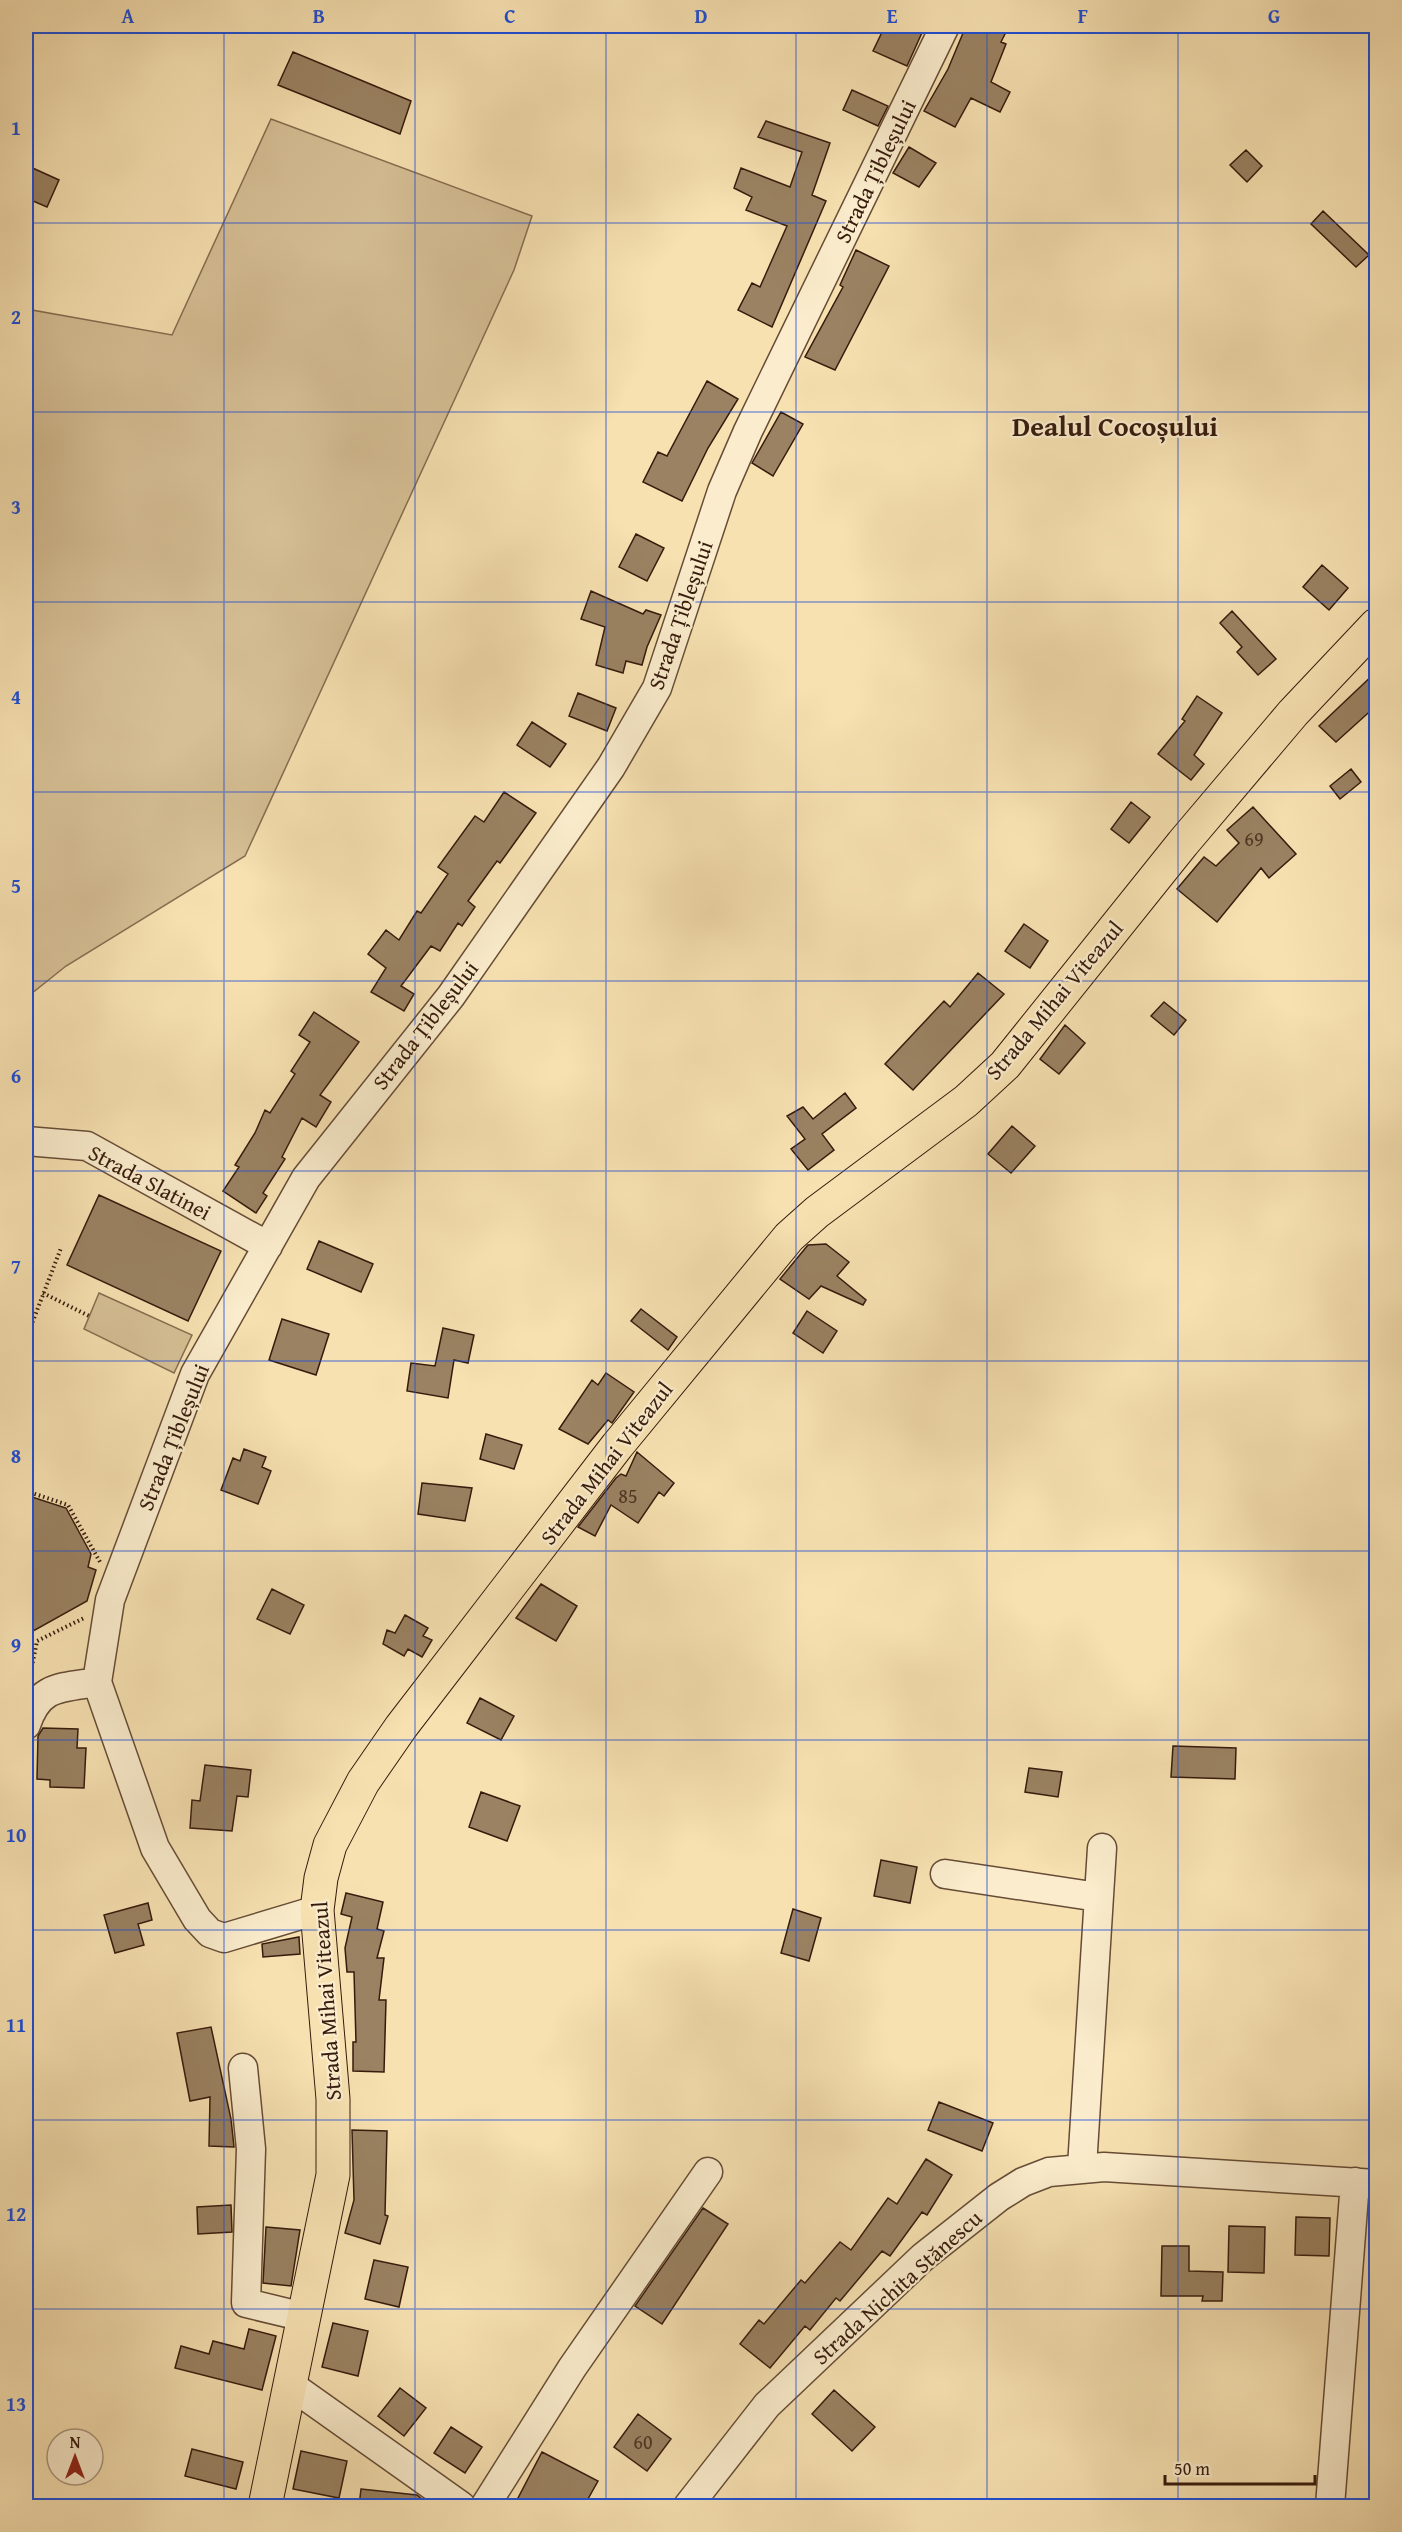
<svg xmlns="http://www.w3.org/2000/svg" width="1402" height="2532" font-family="'Gentium Book Plus',serif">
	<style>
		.green { fill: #d6bf95; stroke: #866d51; stroke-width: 1.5 }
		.building { fill: #9a8262; stroke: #361b0d; stroke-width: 1.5 }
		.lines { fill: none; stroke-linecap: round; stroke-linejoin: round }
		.minor-casing { stroke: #664c36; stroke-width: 31 }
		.major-casing { stroke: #361b0d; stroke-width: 35 }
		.path { stroke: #361b0d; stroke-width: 4; stroke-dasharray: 1.5 3; stroke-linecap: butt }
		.minor { stroke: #faeccc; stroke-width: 28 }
		.major { stroke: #f7e1b1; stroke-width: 33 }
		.grid { fill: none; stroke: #1d4ed8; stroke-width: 1.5; stroke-opacity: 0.55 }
		.labels { text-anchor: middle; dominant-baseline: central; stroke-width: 4.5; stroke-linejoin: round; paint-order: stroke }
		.number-label { font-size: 20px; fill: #4f3522 }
		.street-label { font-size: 22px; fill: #361b0d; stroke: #faeccc }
		.district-label { font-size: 28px; font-weight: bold; fill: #361b0d; stroke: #faeccc }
		.neatline { fill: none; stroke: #1d4ed8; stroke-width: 2 }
		.grid-label { font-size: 20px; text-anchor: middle; font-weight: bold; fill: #1d4ed8 }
	</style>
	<rect width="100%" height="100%" fill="#f7e1b1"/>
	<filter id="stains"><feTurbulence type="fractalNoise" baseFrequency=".00333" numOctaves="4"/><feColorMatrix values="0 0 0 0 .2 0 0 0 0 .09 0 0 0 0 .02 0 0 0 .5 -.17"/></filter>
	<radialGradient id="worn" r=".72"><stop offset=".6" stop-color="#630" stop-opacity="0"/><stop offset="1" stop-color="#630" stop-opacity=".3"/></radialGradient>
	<path class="green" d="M271 119 532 216 514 270 245 856 66 966 26 998V309L172 335Z
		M99 1293 192 1335 174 1373 84 1329Z"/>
	<path class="building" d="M885 26H925L907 66 873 51Z
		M966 26H1009L1001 42 1006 44 991 82 1010 92 1000 112 971 98 955 127 924 111 948 69Z
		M293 52 411 101 400 134 278 85Z
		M852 90 888 106 878 126 843 110Z
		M766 121 830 143 812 195 826 201 772 327 738 310 752 283 760 287 787 226 746 210 752 197 734 188 741 168 790 187 802 152 758 137Z
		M909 147 936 163 919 187 893 173Z
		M1246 150 1262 166 1247 182 1230 165Z
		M26 165 59 180 47 207 26 198Z
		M1323 211 1369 255 1356 267 1311 224Z
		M856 250 889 266 835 370 805 357 843 287 840 285Z
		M707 381 738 399 708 448 682 501 643 482 658 452 667 456Z
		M781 412 803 424 773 476 752 463Z
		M636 534 664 548 647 581 619 567Z
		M1322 565 1348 588 1329 610 1303 587Z
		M591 591 643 614 646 610 661 615 647 647 642 665 626 661 623 673 596 665 605 627 581 619Z
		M1232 611 1276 659 1258 675 1237 652 1242 647 1220 623Z
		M1377 671V705L1336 742 1319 726Z
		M578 693 616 708 607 731 569 716Z
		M1197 696 1222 713 1194 755 1204 764 1191 780 1158 754 1185 721 1182 719Z
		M532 722 566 744 550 767 517 745Z
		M1351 769 1361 782 1340 799 1330 786Z
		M504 792 536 813 500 863 497 861 468 901 475 907 462 926 458 923 440 951 431 946 401 986 414 994 404 1011 371 992 386 968 368 954 386 930 399 940 417 911 421 913 448 874 438 867 475 816 484 822Z
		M1131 802 1150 817 1129 843 1111 829Z
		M1253 807 1296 854 1269 878 1261 868 1217 922 1177 889 1204 857 1216 866 1239 843 1227 830Z
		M1024 924 1048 941 1030 968 1005 951Z
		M978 973 1004 994 913 1090 885 1064 944 1001 950 1007Z
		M1164 1002 1186 1020 1174 1035 1151 1016Z
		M314 1012 359 1042 320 1095 331 1102 316 1127 302 1118 282 1157 285 1159 263 1193 267 1196 256 1213 223 1191 239 1167 235 1165 255 1133 265 1110 270 1113 295 1074 291 1071 310 1042 299 1035Z
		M1065 1025 1085 1043 1059 1074 1040 1059Z
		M845 1093 856 1108 822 1134 834 1150 808 1170 791 1149 805 1139 787 1116 803 1107 813 1119Z
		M1012 1126 1035 1146 1011 1173 988 1154Z
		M99 1195 221 1251 188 1321 67 1265Z
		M319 1241 373 1264 361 1292 307 1269Z
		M826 1244 849 1262 837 1276 866 1300 863 1305 821 1286 809 1299 780 1279 808 1245Z
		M641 1309 677 1337 668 1350 631 1321Z
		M807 1311 837 1331 823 1353 793 1333Z
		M282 1319 329 1334 316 1375 269 1360Z
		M443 1328 474 1335 468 1363 454 1360 448 1398 407 1391 411 1363 435 1366Z
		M606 1373 634 1392 612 1423 608 1420 588 1444 559 1429 592 1380 598 1385Z
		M486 1434 522 1445 514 1469 480 1459Z
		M244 1449 266 1457 262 1467 271 1471 258 1504 221 1490 233 1458 240 1461Z
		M637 1452 674 1483 664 1496 659 1492 638 1523 611 1505 595 1536 578 1527 616 1478 621 1474 626 1476Z
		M422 1483 472 1488 465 1521 418 1514Z
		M32 1497 66 1508 91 1554 88 1567 96 1570 87 1601 26 1635V1508Z
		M541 1584 577 1606 556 1641 516 1618Z
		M272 1589 304 1605 290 1634 257 1619Z
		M405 1615 428 1628 423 1636 432 1640 422 1657 408 1649 404 1656 383 1644 387 1630 395 1633Z
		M480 1698 514 1716 501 1740 467 1723Z
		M43 1728 78 1729 77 1748H86L84 1788 50 1787V1780L37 1779 38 1736Z
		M1173 1746 1236 1748 1235 1779 1171 1777Z
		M205 1765 251 1770 248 1797 237 1796 232 1831 190 1828 192 1800 200 1801Z
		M1029 1768 1062 1772 1058 1797 1025 1792Z
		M481 1792 520 1806 507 1841 469 1827Z
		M881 1860 917 1867 910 1903 874 1896Z
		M346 1893 383 1902 377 1929 384 1931 377 1958H384L379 2000H386L384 2072 353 2071V2042H356L354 1972H347L345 1948 352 1917 341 1914Z
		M148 1903 152 1920 138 1924 144 1945 115 1953 104 1915Z
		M793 1909 821 1918 809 1961 781 1953Z
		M299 1937 300 1954 263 1957 262 1944Z
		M211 2027 231 2119 234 2147 209 2146 210 2097 190 2101 177 2033Z
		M939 2102 993 2123 982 2151 928 2130Z
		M352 2130 387 2131 385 2215 388 2216 380 2244 345 2233 354 2200Z
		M926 2159 952 2175 927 2215 922 2212 890 2256 882 2251 840 2301 836 2298 810 2330 805 2326 770 2368 740 2344 759 2320 764 2324 801 2280 805 2283 840 2242 851 2250 888 2198 897 2204Z
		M231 2205 232 2232 198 2234 197 2207Z
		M703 2208 728 2224 662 2324 635 2306Z
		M1296 2217 1330 2218 1329 2256 1295 2255Z
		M1229 2226 1265 2227 1264 2273 1228 2272Z
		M266 2227 300 2230 291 2286 263 2283Z
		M1162 2246H1189V2271L1223 2272 1222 2301H1202L1203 2296H1161Z
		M374 2260 408 2267 399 2307 365 2299Z
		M333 2323 368 2331 358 2376 322 2367Z
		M249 2329 276 2336 262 2390 175 2368 181 2346 209 2354 213 2341 244 2349Z
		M400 2388 426 2408 404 2436 378 2416Z
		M834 2390 875 2427 852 2451 812 2414Z
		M638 2414 671 2439 647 2471 614 2447Z
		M451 2427 482 2447 465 2473 434 2453Z
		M192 2449 243 2462 236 2489 185 2476Z
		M301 2451 347 2461 339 2498 293 2489Z
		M542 2452 598 2481 584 2506H530L517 2500Z
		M361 2489 417 2495 423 2500V2506H359Z"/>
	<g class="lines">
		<defs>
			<path id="minor" d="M26 1141 87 1146 268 1246
				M26 1725C39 1685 60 1688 97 1682
				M945 1874 1098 1897
				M317 1910 224 1938 210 1933 197 1919 155 1848 97 1682 110 1600 195 1374 306 1178 451 996 611 767 657 688 722 491 748 431 945 26
				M243 2068 251 2149 246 2303 304 2317
				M1082 2167 1102 1848
				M289 2384 461 2506
				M485 2506 572 2368 708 2172
				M688 2506 767 2405 923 2257 999 2197 1023 2182 1049 2172 1104 2167 1376 2184
				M1330 2506 1355 2182"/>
			<path id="major" d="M265 2506 333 2175V2099L317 1910 321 1878 330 1845 363 1782 401 1727 617 1446 789 1237 817 1212 966 1101 1005 1065 1183 843 1293 713 1376 625"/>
		</defs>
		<use href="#minor" class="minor-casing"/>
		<use href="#major" class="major-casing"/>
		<path class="path" d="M43 1293 89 1316
			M26 1339 61 1248
			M26 1491 68 1505 100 1562
			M30 1676 37 1641 84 1618"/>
		<use href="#minor" class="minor"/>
		<use href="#major" class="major"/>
	</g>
	<path class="grid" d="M224 26V2506M415 26V2506M606 26V2506M796 26V2506M987 26V2506M1178 26V2506M26 223H1376M26 412H1376M26 602H1376M26 792H1376M26 981H1376M26 1171H1376M26 1361H1376M26 1551H1376M26 1740H1376M26 1930H1376M26 2120H1376M26 2309H1376"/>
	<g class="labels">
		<g class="number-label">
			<text x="1254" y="838">69</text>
			<text x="628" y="1495">85</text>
			<text x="643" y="2441">60</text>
		</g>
		<g class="street-label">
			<text transform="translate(875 171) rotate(-64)">Strada Țibleșului</text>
			<text transform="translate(680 615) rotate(-71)">Strada Țibleșului</text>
			<text transform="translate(1054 1000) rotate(-50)">Strada Mihai Viteazul</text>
			<text transform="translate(425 1025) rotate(-52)">Strada Țibleșului</text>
			<text transform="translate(150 1182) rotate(28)">Strada Slatinei</text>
			<text transform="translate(173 1437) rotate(-68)">Strada Țibleșului</text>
			<text transform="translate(606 1463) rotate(-52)">Strada Mihai Viteazul</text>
			<text transform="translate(326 2001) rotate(-94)">Strada Mihai Viteazul</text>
			<text transform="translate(897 2287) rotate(-42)">Strada Nichita Stănescu</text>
		</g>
		<g class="district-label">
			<text x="1115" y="425">Dealul Cocoșului</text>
		</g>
	</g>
	<rect width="1402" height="2532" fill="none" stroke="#f7e1b1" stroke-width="66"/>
	<g transform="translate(75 2457)"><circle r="28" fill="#faeccc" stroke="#ac9880" stroke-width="1.5"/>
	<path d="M0-4.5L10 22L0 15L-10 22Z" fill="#8f2418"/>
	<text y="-9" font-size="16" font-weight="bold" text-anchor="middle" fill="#361b0d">N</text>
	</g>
	<path d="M1165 2475v9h150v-9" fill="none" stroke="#361b0d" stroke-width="3"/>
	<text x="1174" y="2475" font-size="18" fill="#361b0d" stroke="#faeccc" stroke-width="4.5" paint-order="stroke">50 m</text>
	<rect x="33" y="33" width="1336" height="2466" class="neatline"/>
	<g class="grid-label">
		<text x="128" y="23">A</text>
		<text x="319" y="23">B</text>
		<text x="510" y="23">C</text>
		<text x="701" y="23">D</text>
		<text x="892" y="23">E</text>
		<text x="1083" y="23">F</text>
		<text x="1274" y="23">G</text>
		<text x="16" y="135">1</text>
		<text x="16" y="324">2</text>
		<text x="16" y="514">3</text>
		<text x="16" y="704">4</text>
		<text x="16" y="893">5</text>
		<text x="16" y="1083">6</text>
		<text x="16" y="1273">7</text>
		<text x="16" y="1463">8</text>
		<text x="16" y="1652">9</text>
		<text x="16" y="1842">10</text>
		<text x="16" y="2032">11</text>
		<text x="16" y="2221">12</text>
		<text x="16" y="2411">13</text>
	</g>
	<rect width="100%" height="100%" filter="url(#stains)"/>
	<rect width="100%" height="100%" fill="url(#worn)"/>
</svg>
